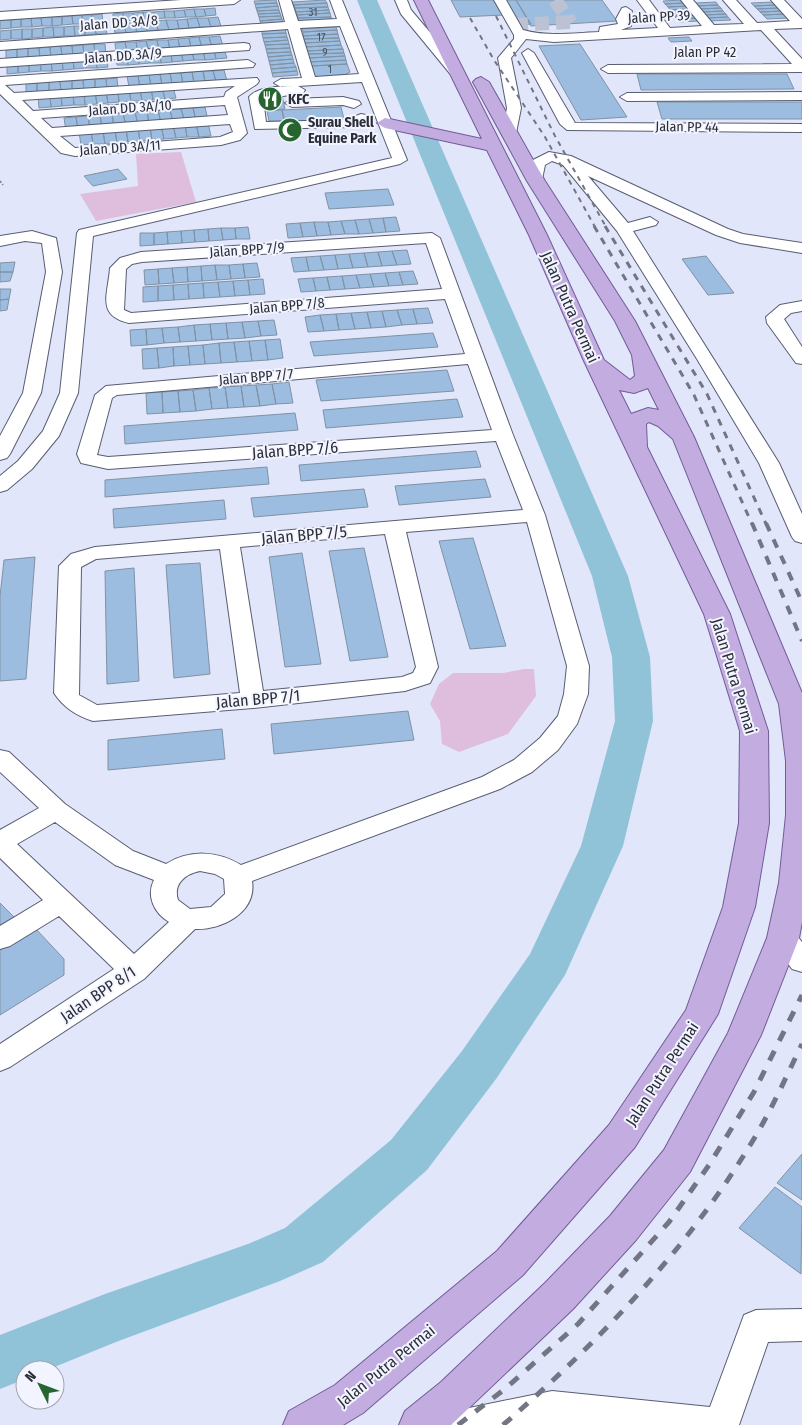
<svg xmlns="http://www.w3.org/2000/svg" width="802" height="1425" font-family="'Fira Sans Condensed',sans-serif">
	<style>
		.green { fill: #dfbedd }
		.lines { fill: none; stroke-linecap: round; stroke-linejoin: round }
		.river { fill: #90c3d7; fill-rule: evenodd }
		.building { fill: #9cbddf; stroke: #8092a5 }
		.minor-tunnel { stroke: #bdc1d4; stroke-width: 14; stroke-dasharray: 14 7; stroke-linecap: butt }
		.minor-casing { stroke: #585d72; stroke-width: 2 }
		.major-casing { stroke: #725c97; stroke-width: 2 }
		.path { stroke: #828594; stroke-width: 2; stroke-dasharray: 2 2; stroke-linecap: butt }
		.minor { fill: #fff; fill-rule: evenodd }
		.major { fill: #c2ace0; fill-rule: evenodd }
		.rail-far3 { stroke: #737584; stroke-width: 2; stroke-dasharray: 5 5; stroke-linecap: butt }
		.rail-far2 { stroke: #737584; stroke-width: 3; stroke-dasharray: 7 7; stroke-linecap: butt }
		.rail-far1 { stroke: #737584; stroke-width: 4; stroke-dasharray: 9 9; stroke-linecap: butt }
		.rail { stroke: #737584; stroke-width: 5; stroke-dasharray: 11 11; stroke-linecap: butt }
		.labels { text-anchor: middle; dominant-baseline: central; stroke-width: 4; stroke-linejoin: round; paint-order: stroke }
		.far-number-label { font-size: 11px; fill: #475161 }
		.far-street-label { font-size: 14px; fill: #2b2d37; stroke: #f2f4ff }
		.far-poi-label { font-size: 14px; font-weight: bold; fill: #2b2d37; stroke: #f2f4ff; text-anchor: start }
		.street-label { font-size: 16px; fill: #2b2d37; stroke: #f2f4ff }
	</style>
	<rect width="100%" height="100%" fill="#e2e6fb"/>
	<path class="green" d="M181 152 196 202 96 221 80 194 138 186 136 154Z
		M524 669H534L536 696 508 734 459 752 442 744 440 721 430 704 439 684 453 673H503Z"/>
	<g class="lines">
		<path class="river" d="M357 0H377L628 576 650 657 653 721 623 846 565 975 496 1079 427 1170 323 1262 280 1281 116 1342 47 1370H25V1379L0 1389V1335L105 1294 248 1244 285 1228 391 1140 462 1051 530 954 581 846 615 721 612 657 592 576Z"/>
	</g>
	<path class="building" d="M276 0 277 3 255 4 254 1Z
		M325 0 327 3 294 5 292 2Z
		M451 0H496L504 15 460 17Z
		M506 0H516L531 24 520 25Z
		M516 0H602L617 21 531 26Z
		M682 0 685 3 665 4 663 1Z
		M716 2 718 5 697 6 695 3Z
		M773 2 776 5 754 6 751 3Z
		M277 3 278 6 256 8 255 4Z
		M327 3 328 7 295 8 294 5Z
		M685 3 687 6 668 7 665 4Z
		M718 5 721 8 700 9 697 6Z
		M776 5 779 8 757 9 754 6Z
		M278 6 279 10 257 11 256 8Z
		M687 6 689 9 670 10 668 7Z
		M328 7 329 10 296 12 295 8Z
		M215 8 216 15 206 16 204 9Z
		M721 8 723 11 702 12 700 9Z
		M779 8 782 11 760 12 757 9Z
		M194 9 196 17H186L184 10Z
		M194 9H204L206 16 196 17Z
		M689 9 692 12 672 13 670 10Z
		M184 10 186 17 175 18 174 11Z
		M279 10 280 13 258 14 257 11Z
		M329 10 330 13 297 15 296 12Z
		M164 11 165 18 155 19 154 12Z
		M164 11H174L175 18H165Z
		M723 11 726 14 704 15 702 12Z
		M782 11 785 14 763 15 760 12Z
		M143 12 144 19 134 20 133 13Z
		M143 12H154L155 19H144Z
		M692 12 694 15 674 16 672 13Z
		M123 13V21H113V14Z
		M123 13H133L134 20 123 21Z
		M280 13 281 16 259 17 258 14Z
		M330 13 331 17 298 18 297 15Z
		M102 14 103 22 93 23 92 15Z
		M726 14 728 17 707 18 704 15Z
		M785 14 789 18 767 19 763 15Z
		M82 15 83 24H73L72 16Z
		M82 15H92L93 23 83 24Z
		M694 15 696 18 677 19 674 16Z
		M72 16 73 24 62 25V17Z
		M281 16 282 19 260 21 259 17Z
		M52 17V26H42L41 18Z
		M52 17H62V25L52 26Z
		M218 17 221 26 211 27 208 18Z
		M331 17 333 20 299 22 298 18Z
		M728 17 731 20 709 21 707 18Z
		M31 18 32 27H21V19Z
		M31 18H41L42 26 32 27Z
		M197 18H208L211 27H200Z
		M197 18 200 27 189 28 187 19Z
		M696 18 699 21 679 22 677 19Z
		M21 19V27L11 28V20Z
		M187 19 189 28 179 29 177 20Z
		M282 19 283 23 261 24 260 21Z
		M0 20H11V28L0 29Z
		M166 20H177L179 29 169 30Z
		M166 20 169 30H158L156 21Z
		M156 21 158 30 147 31 145 22Z
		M145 22 147 31 137 32 134 23Z
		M124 23 126 33H115L113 24Z
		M124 23H134L137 32 126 33Z
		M105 24 107 34H96L95 25Z
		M95 25 96 34 85 35V26Z
		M74 26H85V35L75 36Z
		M74 26 75 36H64V27Z
		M53 27H64V36L54 37Z
		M53 27 54 37H43V28Z
		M336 27 337 30 303 32 302 29Z
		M43 28V37L32 38V29Z
		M22 29H32V38L22 39Z
		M22 29V39H11V30Z
		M285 29 286 33 262 34V31Z
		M11 30V39L0 40V31Z
		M337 30 338 34 303 36V32Z
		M286 33 287 37 263 38 262 34Z
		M338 34 339 38 304 39 303 36Z
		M220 36 223 46 212 47 209 37Z
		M199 37 202 48H191L189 38Z
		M199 37H209L212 47 202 48Z
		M287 37 288 40 264 42 263 38Z
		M689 37 692 41 671 42 668 38Z
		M189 38 191 48 180 49 178 39Z
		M339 38 340 41 305 43 304 39Z
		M178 39 180 49 170 50 168 40Z
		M157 40 159 50 149 51 146 41Z
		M157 40H168L170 50H159Z
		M288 40 289 44 265 45 264 42Z
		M146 41 149 51 138 52 136 42Z
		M340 41 341 45 306 47 305 43Z
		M125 42 127 52 116 53 115 43Z
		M125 42H136L138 52H127Z
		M94 44H105L106 55H95Z
		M94 44 95 55 84 56 83 45Z
		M289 44 290 48 266 49 265 45Z
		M580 44 627 117 581 120 539 46Z
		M83 45 84 56 73 57 72 46Z
		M341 45 343 49 307 51 306 47Z
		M61 46 62 57 51 58 50 47Z
		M61 46H72L73 57H62Z
		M50 47 51 58 40 59 39 48Z
		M28 48V60H17V49Z
		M28 48H39L40 59 28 60Z
		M290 48 291 52 267 53 266 49Z
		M17 49V60L6 61V50Z
		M214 49H224L227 58 216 59Z
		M214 49 216 59 205 60 203 50Z
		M343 49 344 53 308 54 307 51Z
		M203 50 205 60H194L192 51Z
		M181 51H192L194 60 183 61Z
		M181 51 183 61 172 62 171 52Z
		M171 52 172 62 161 63 160 53Z
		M291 52 292 55 268 57 267 53Z
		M149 53H160L161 63H150Z
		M149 53 150 63 139 64 138 54Z
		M344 53 345 56 309 58 308 54Z
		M138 54 139 64 128 65 127 55Z
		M127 55 128 65H117L116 56Z
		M292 55 293 59 269 61 268 57Z
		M106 56 108 67 97 68 95 57Z
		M345 56 346 60 310 62 309 58Z
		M95 57 97 68H86L84 58Z
		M84 58 86 68 74 69 73 59Z
		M62 59H73L74 69 63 70Z
		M62 59 63 70 52 71 51 60Z
		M293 59 294 63 270 65 269 61Z
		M51 60 52 71H41L40 61Z
		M346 60 347 64 311 66 310 62Z
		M40 61 41 71 29 72V62Z
		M18 62V73L7 74V63Z
		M18 62H29V72L18 73Z
		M294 63 296 67 271 69 270 65Z
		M347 64 350 72 341 77 314 79 311 66Z
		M296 67 297 71 272 73 271 69Z
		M224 70 227 81H216L213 71Z
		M203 71 205 82 194 83 192 72Z
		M203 71H213L216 81 205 82Z
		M297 71 298 75 273 77 272 73Z
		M192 72 194 83 183 84 181 73Z
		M170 73 172 84 162 85 160 74Z
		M170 73H181L183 84H172Z
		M160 74 162 85 151 86 149 75Z
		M637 74H787L794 89 641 90Z
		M149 75 151 86 140 87 138 76Z
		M127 76H138L140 87H129Z
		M117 78 118 89H107L106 79Z
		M95 79V90L84 91 83 80Z
		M95 79H106L107 89 95 90Z
		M83 80 84 91 72 92V81Z
		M60 81 61 92 49 93V82Z
		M60 81H72V92H61Z
		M49 82V93L37 94V83Z
		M26 83H37V94H26Z
		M173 87 176 98 165 99 162 88Z
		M151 88H162L165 99 153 100Z
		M151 88 153 100 142 101 140 89Z
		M140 89 142 101H131L129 90Z
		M129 90 131 101 119 102 118 91Z
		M118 91 119 102 108 103 106 92Z
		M95 92H106L108 103 97 104Z
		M95 92 97 104 85 105 84 93Z
		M84 93 85 105H74L73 94Z
		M73 94 74 105 62 106 61 95Z
		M61 95 62 106 51 107 50 96Z
		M282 95 285 109 261 111 258 96Z
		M38 96H50L51 107 39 108Z
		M657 102H802V119H662Z
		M205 107 208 120 196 121 193 108Z
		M341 107 344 119 285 122 282 110Z
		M193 108 196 121 185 122 181 109Z
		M181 109 185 122H173L170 110Z
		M158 110 161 123 149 124 147 111Z
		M158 110H170L173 122 161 123Z
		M282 110 284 121H269L267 111Z
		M147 111 149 124 138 125 135 112Z
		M135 112 138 125 126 126 123 113Z
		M123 113 126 126 114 127 112 114Z
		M112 114 114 127 102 128 100 115Z
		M100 115 102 128 90 129 88 116Z
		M88 116 90 129 78 130 76 117Z
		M76 117 78 130 66 131 64 118Z
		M208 123 211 136 199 137 196 124Z
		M185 124H196L199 137H187Z
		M185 124 187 137 176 138 173 125Z
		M173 125 176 138 164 139 161 126Z
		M161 126 164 139 152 140 150 127Z
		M150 127 152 140 140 141 138 128Z
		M300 127 301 131 280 132 279 128Z
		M138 128 140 141 128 142 126 129Z
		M126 129 128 142 117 143 115 130Z
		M115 130 117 143 105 144 103 131Z
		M91 131 93 144 81 145 79 132Z
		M91 131H103L105 144H93Z
		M118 169 127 179 93 186 84 176Z
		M388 189 394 205 329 209 325 193Z
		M396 217 400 231 386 232 383 218Z
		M383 218 386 232 373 233 369 219Z
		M369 219 373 233 359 234 355 220Z
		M355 220 359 234H345L341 221Z
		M341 221 345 234 331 235 328 222Z
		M314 222H328L331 235 317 236Z
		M314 222 317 236 303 237 300 223Z
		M300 223 303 237 288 238 286 224Z
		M248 227 250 239H236L235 228Z
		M221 228 223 240 209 241 208 229Z
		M221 228H235L236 239 223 240Z
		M208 229 209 241 195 242 194 230Z
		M194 230 195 242 182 243 181 231Z
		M181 231 182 243 168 244 167 232Z
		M167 232 168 244 154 245V233Z
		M140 233H154V245L140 246Z
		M407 250 411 264 397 265 392 251Z
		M392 251 397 265 382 266 378 252Z
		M378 252 382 266 368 267 364 253Z
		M364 253 368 267 353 268 349 254Z
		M349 254 353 268 338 269 335 255Z
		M335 255 338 269 324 270 320 256Z
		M320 256 324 270 309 271 306 257Z
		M706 256 734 293 708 295 682 259Z
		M306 257 309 271 294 272 291 258Z
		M15 262 13 272H0V263Z
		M257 263 260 277 245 278 243 264Z
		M243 264 245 278 231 279 229 265Z
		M215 265 217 280 202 281 201 266Z
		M215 265H229L231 279 217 280Z
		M201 266 202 281 188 282 187 267Z
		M187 267 188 282 174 283 172 268Z
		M172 268 174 283 159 284 158 269Z
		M158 269 159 284 145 285 144 270Z
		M413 271 418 284 403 285 399 272Z
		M0 272H13L10 281 0 282Z
		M399 272 403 285 389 286 385 273Z
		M385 273 389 286 374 287 370 274Z
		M370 274 374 287 360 288 356 275Z
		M356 275 360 288 345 289 342 276Z
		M342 276 345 289 330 290 327 277Z
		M327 277 330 290 316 291 313 278Z
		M313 278 316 291 301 292 298 279Z
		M263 279 265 294 250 295 248 280Z
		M248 280 250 295 235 296 233 281Z
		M233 281 235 296 220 297 218 282Z
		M218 282 220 297 204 298 203 283Z
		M203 283 204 298 189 299 188 284Z
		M188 284 189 299 174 300 173 285Z
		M173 285 174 300 158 301V286Z
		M158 286V301L143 302V287Z
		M0 289H11L9 299 0 300Z
		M9 299 7 310 0 311V300Z
		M428 308 433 323 417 324 413 309Z
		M413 309 417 324 402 325 397 310Z
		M397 310 402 325 386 327 382 311Z
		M382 311 386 327 371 328 367 312Z
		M367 312 371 328 355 329 351 313Z
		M351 313 355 329 339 330 336 314Z
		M336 314 339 330 324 331 320 315Z
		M320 315 324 331 308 332 305 317Z
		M274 320 277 335 261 336 258 321Z
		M258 321 261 336 245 338 242 322Z
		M242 322 245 338 228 339 226 323Z
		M226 323 228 339 212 340 210 324Z
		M210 324 212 340 196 341 194 325Z
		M194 325 196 341 180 342 178 327Z
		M178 327 180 342 164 343 162 328Z
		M162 328 164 343 147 345 146 329Z
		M146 329 147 345 131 346 130 330Z
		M433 333 438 347 314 356 310 342Z
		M280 339 283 358 268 360 265 340Z
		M265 340 268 360 252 361 249 341Z
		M249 341 252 361 237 362 234 342Z
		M234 342 237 362 221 363 219 343Z
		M219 343 221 363 205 364 203 345Z
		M203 345 205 364 190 365 188 346Z
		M188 346 190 365 174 366 173 347Z
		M173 347 174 366 159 368 157 348Z
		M157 348 159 368 143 369 142 349Z
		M447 370 454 391 321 401 316 380Z
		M289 382 293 403 276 404 272 384Z
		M272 384 276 404 260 406 256 385Z
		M256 385 260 406 244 407 241 386Z
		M241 386 244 407 228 408 225 387Z
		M225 387 228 408 212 409 209 388Z
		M209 388 212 409 196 411 193 390Z
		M193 390 196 411 180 412 178 391Z
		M178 391 180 412 163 413 162 392Z
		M162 392 163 413 147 414 146 393Z
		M457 399 463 417 326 428 323 410Z
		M295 413 298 430 125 444 124 426Z
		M476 451 481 467 301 481 299 465Z
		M267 467 269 484 105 497V480Z
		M485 479 491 497 399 505 395 486Z
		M364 489 368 507 254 517 251 498Z
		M224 500 226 519 114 528 113 509Z
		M473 538 506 646 470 649 439 541Z
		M364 548 388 657 350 661 329 551Z
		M302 553 321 664 285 667 269 557Z
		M35 557 26 679 0 681V596L4 560Z
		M200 563 210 674 174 678 166 565Z
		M134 568 139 681 107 684 105 571Z
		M408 711 414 740 274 754 271 724Z
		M222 729 225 759 108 770V740Z
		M0 903 19 922 0 934Z
		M35 928 64 959V975L0 1015V949Z
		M802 1154V1200L777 1183Z
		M775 1187 802 1207 801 1274 739 1228Z"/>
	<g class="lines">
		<path class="minor-tunnel" d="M555 0 571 23
			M514 25 570 22"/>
		<defs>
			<path id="minor" d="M181 0H240L234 4 0 20V12Z
				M279 0H291L298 21 337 19 330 0H342L407 160 400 164 93 236 78 393 59 436 32 469 7 490 0 492V476L18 461 43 431 60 393 77 233 79 230 392 158 362 82 298 86 305 90 303 93 263 99 266 122 346 120 361 114 366 115 368 118 354 127 255 129 249 97C259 85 283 87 297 86L281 87 274 83 281 79 302 78 288 29 0 50V42L285 22ZM340 26 359 74 315 77 300 28Z
				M395 0H407L411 10 462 70 464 73 462 76H452L401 14Z
				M494 0H506L523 30C548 37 574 33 599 32L600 27 618 24 616 19 622 8 626 7 632 11 628 19 631 26 621 30 658 28 637 0H649L670 28 702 26 681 0H693L714 25 744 24 723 0H736L757 23 790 21 771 0H784L802 19V28L774 29 802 59V72L608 73 601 69 608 65 792 64 761 30 554 42 526 39 511 58 521 108 516 133 509 137 502 133 507 108 498 58 514 39V35Z
				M244 43 249 44 250 47 249 50 0 67V59Z
				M528 49 534 53 575 123 802 124V132L567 130 560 124 522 53Z
				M248 60 255 64 253 67 5 85 14 93 257 78 259 81 257 84 237 97 247 133 240 140 221 145 75 156 61 153 0 94V77ZM235 86 226 92 224 97 33 111 22 100ZM225 105 228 115 52 128 41 118ZM230 124 233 132 220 137 75 148 60 136Z
				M802 92V100L627 101 620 97 627 93Z
				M343 97 359 101 361 104 354 108 343 105 292 107 285 103 292 99Z
				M549 152 571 156 728 229 743 234 802 243V253L740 243 716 235 588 176 628 223 650 217 658 222 656 225 633 231 779 463 802 514V543L795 541 792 537 759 463 697 359 617 231 563 165 552 161 545 165 541 184 536 185 529 181 533 160Z
				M32 231 56 238 62 272 41 393 10 454 7 458 0 460V436L23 393 46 272 42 243 25 241 0 246V236Z
				M432 233 440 238 513 435 545 515 589 666 588 694 577 724 558 750 532 772 500 789 252 881C257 913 221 930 195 929L144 979 10 1067 0 1071V1044L114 969 59 916 10 946 0 949V926L43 900 0 858V830L39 808 0 772V750L9 752 65 804 133 851 166 864C190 849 218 851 241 865L482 777 514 760 540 738 558 716 564 694 567 666 527 522 406 532 438 667 430 683 405 691 253 708 93 721C77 716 63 707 54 693L59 566 71 554 95 547 523 510 496 441 108 469 81 463 77 454 95 395 106 386 465 354 445 299 129 323C96 315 108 295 110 268L120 258 141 252ZM426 243 442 289 131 313 124 310 126 269 132 264 142 262ZM468 364 492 430 108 457 97 455 112 398 117 395ZM385 534 416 667 413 673 402 677 263 691 240 547ZM220 549 240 693 97 705 79 695 81 567 96 559ZM55 822 115 865 154 880C146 896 154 913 169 922L134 954 17 844ZM200 871 215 874 224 879 225 894 211 907 190 909 178 900C173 884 185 874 200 871Z
				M802 301V311L791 313 784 319 802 347V364L796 363 767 323 766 317 780 305Z
				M783 928 793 931 802 942V972L792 969 769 938 773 931Z
				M802 1309V1341L768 1342 739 1425H451L456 1413 469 1408 552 1391 710 1407 744 1315 756 1310Z"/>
			<path id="major" d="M414 0H428L547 235 604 360 630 380 635 376 632 355 615 321 527 181 473 82 476 79 481 77 489 82 545 181 635 321 694 437 802 693V922L799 938 761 1035 690 1172 636 1240 573 1309 451 1425H399L405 1411 441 1382 545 1283 610 1216 664 1150 728 1033 767 938 779 883 786 815V761L779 704 673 439 658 426 649 422 646 424 647 447 730 614 768 731 769 823 755 907 718 1014 635 1147 523 1275 363 1413 343 1425H283L289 1411 335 1385 497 1251 609 1125 686 1010 723 907 739 823 740 731 704 614 584 361 529 235 487 150 385 128 377 123 385 118 482 139ZM648 388 659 410 648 408 631 414 619 390 634 393Z"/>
		</defs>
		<use href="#minor" class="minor-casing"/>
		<use href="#major" class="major-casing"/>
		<path class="path" d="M0 181 3 185"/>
		<use href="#minor" class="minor"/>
		<use href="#major" class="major"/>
		<path class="rail-far3" d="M496 16 555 136 606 227
			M470 18 494 60 545 137 595 227"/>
		<path class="rail-far2" d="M594 226 694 395 752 524
			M605 226 707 394 766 524"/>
		<path class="rail-far1" d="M752 523 802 641
			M766 523 802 602"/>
		<path class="rail" d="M458 1425 506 1388 578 1324 669 1222 709 1165 754 1092 802 995
			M503 1425C599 1342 686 1251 752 1142 771 1111 786 1077 802 1044"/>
	</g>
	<defs>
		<symbol id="restaurant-disc" viewBox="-11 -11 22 22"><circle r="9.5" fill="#26652e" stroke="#f2f4ff"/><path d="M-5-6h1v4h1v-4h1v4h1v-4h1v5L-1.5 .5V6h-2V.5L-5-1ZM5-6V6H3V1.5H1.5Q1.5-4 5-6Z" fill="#fff"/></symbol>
		<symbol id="mosque-disc" viewBox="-11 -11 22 22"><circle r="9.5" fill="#26652e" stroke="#f2f4ff"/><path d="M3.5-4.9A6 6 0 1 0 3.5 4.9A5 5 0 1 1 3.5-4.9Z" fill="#fff"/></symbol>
	</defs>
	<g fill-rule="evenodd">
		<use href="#restaurant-disc" x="256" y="85" width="28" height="28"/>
		<use href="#mosque-disc" x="276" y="116" width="28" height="28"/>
	</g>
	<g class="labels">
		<g class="far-number-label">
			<text x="313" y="12">31</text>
			<text x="321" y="37">17</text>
			<text x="325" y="52">9</text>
			<text x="330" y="69">1</text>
		</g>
		<g class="far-street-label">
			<text transform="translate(659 17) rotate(-3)">Jalan PP 39</text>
			<text transform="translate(119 23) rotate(-4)">Jalan DD 3A/8</text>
			<text x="705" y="52">Jalan PP 42</text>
			<text transform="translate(123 56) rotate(-4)">Jalan DD 3A/9</text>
			<text transform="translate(130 108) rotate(-4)">Jalan DD 3A/10</text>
			<text transform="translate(687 127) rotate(1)">Jalan PP 44</text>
			<text transform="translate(120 148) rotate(-4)">Jalan DD 3A/11</text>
			<text transform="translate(247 250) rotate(-4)">Jalan BPP 7/9</text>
			<text transform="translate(287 306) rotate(-5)">Jalan BPP 7/8</text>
			<text transform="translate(256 377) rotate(-5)">Jalan BPP 7/7</text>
		</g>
		<g class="far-poi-label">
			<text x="288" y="99">KFC</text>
			<text x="308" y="122">Surau Shell<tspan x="308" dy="16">Equine Park</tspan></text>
		</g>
		<g class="street-label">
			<text transform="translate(570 307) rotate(66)">Jalan Putra Permai</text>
			<text transform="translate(295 450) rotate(-4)">Jalan BPP 7/6</text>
			<text transform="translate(304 535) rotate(-5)">Jalan BPP 7/5</text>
			<text transform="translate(734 676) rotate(73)">Jalan Putra Permai</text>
			<text transform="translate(258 699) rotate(-5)">Jalan BPP 7/1</text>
			<text transform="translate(98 994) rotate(-34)">Jalan BPP 8/1</text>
			<text transform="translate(662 1074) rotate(-57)">Jalan Putra Permai</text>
			<text transform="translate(386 1366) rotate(-39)">Jalan Putra Permai</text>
		</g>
	</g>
	<g transform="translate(40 1385) rotate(312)"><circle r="24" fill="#f2f4ff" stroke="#a2a4af"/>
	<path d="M0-4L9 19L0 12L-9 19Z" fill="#26652e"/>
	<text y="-8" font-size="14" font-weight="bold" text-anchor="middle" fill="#2b2d37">N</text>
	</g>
</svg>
